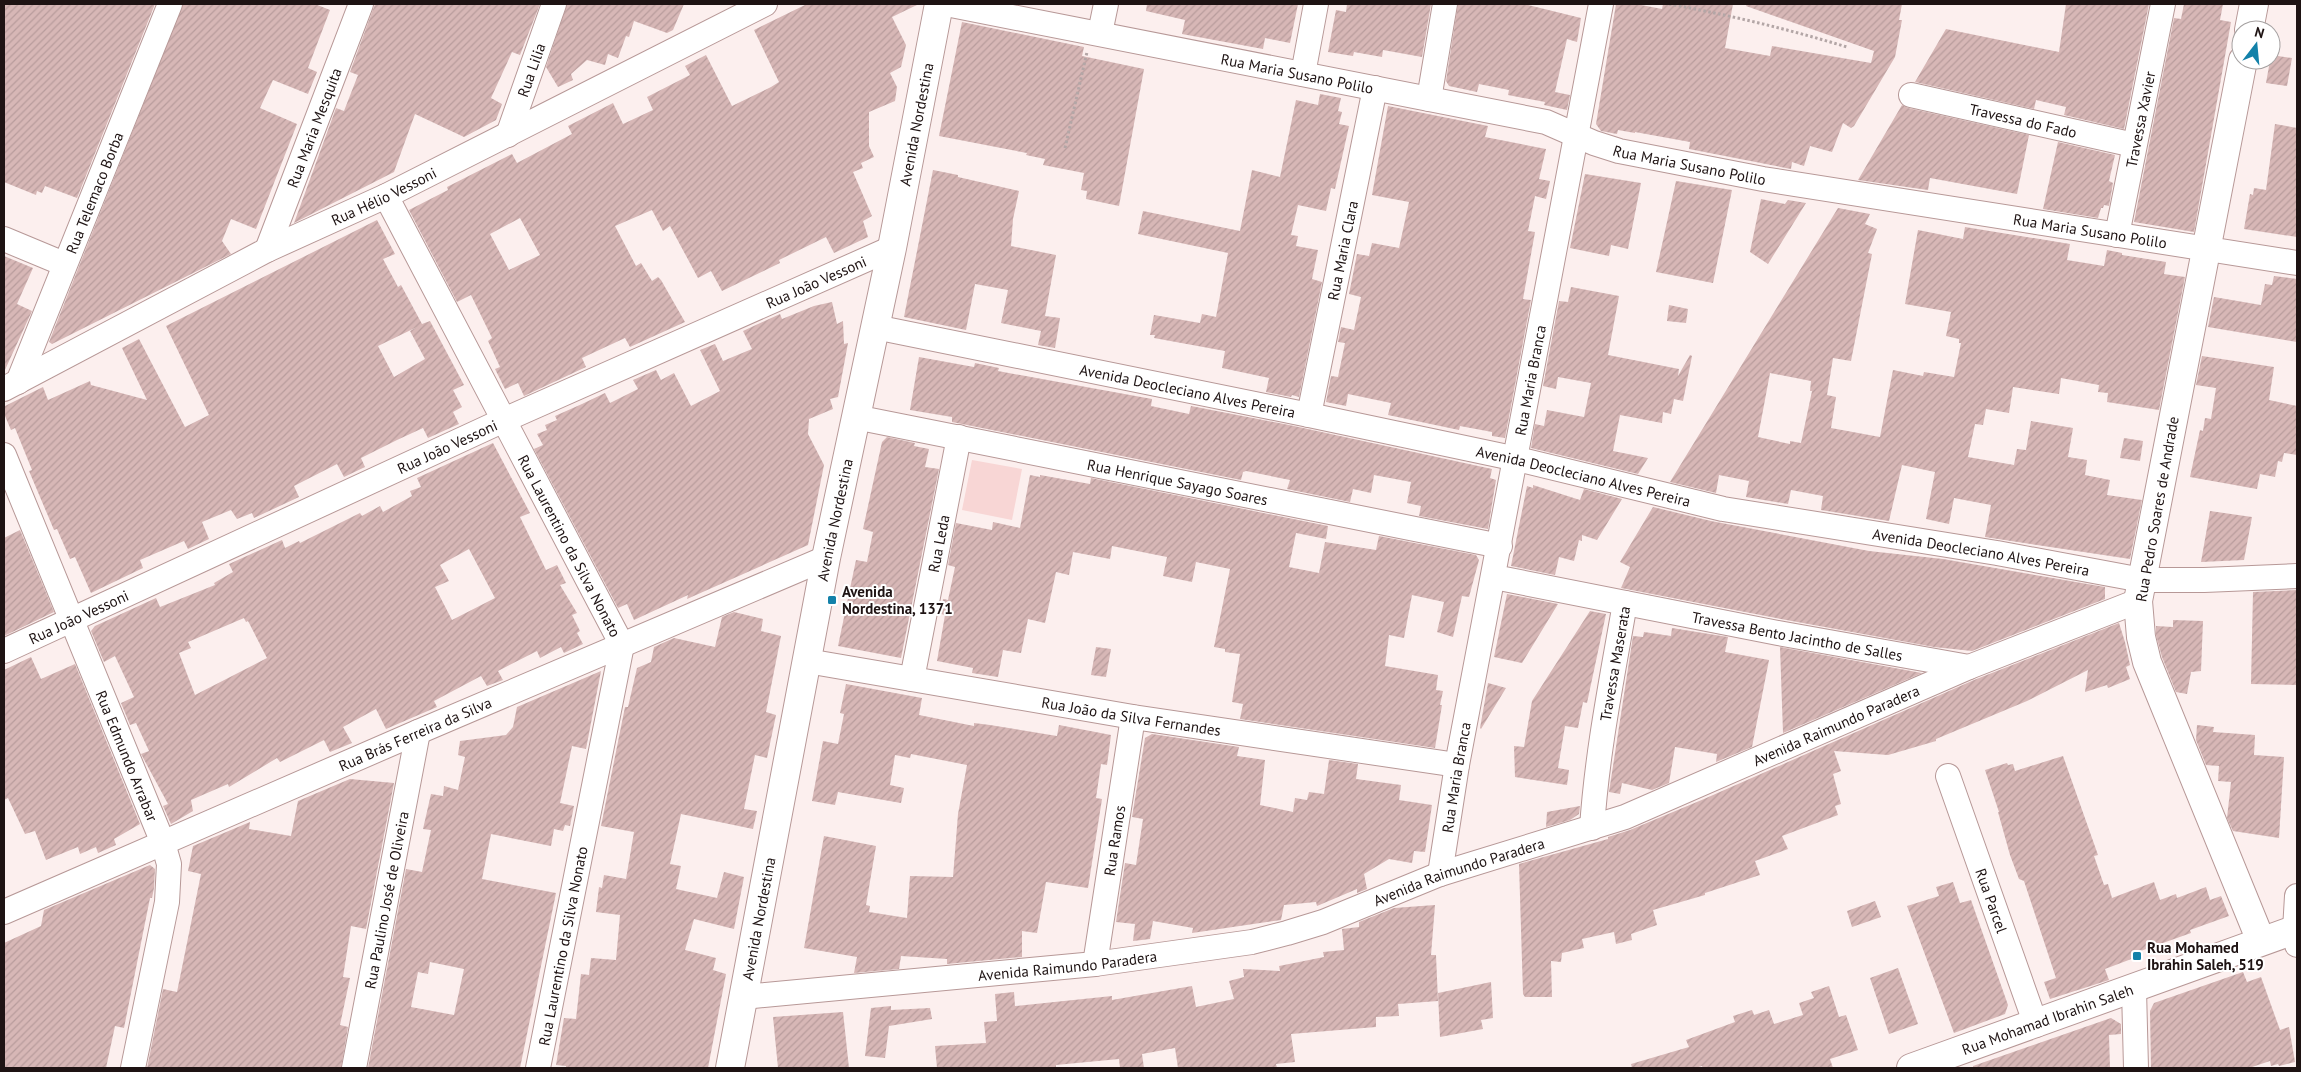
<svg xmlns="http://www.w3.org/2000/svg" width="2301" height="1072" font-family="'PT Sans',sans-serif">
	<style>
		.green { fill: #f8d6d5 }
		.building { fill: url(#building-hatch); fill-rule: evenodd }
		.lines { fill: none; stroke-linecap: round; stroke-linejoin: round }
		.minor-casing { stroke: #b79897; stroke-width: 26 }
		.tertiary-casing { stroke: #b79897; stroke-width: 30 }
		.secondary-casing { stroke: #b79897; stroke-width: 30 }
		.path { stroke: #b3a6a6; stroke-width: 3; stroke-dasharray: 2.5 2.5; stroke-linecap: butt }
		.minor { stroke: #fff; stroke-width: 24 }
		.tertiary { stroke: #fff; stroke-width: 28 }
		.secondary { stroke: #fff; stroke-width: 28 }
		.poi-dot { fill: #1381a9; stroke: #fff; stroke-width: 2 }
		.labels { text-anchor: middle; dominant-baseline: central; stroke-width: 4; stroke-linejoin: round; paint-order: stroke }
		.street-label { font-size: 15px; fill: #1e1313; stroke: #fff }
		.poi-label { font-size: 15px; font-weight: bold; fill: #1e1313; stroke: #fff; text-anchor: start }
	</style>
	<defs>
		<pattern id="building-hatch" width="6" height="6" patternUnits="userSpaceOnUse" patternTransform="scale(1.25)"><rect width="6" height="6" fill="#d7b7b6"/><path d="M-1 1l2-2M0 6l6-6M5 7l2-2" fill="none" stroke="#b89c9c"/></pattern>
	</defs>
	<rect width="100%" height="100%" fill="#fcefee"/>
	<path class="green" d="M972 460 1022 469 1012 520 962 510Z"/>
	<path class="building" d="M4 4H155L77 198 45 186 42 193 37 191 36 195 4 182Z
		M183 4H315L330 10 308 68 317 72 308 94 273 80 260 108 297 124 256 229 231 219 222 241 231 254 52 344 49 342Z
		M375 4H540L520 55 512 52 491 98 502 104 496 120 464 137 415 114 394 172 294 223 336 108 344 111 358 75 350 72Z
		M567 4H684L673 30 667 33 634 21 629 37 626 36 618 58 608 54 605 65 587 60 571 74 573 80 558 87 546 67Z
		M807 4H919L892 17 906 45 901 67 890 73 897 87 895 101 869 112V146L874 157 861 163 863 168 853 172 872 216 863 221 868 237 834 253 826 237 779 260 780 263 722 291 711 271 698 278 670 226 663 231 652 210 615 226 636 266 641 263 652 281 658 277 661 280 685 322 630 347 625 338 582 358 586 367 524 396 518 383 505 389 495 369 500 367 488 341 492 338 471 295 457 302 409 210 448 190 447 187 512 154 517 163 572 134 568 126 613 103 623 124 653 110 647 97 690 75 685 66 706 55 732 106 771 87 779 82 754 30ZM520 218 540 255 509 270 490 234Z
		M1147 4H1298L1290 43 1265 38 1263 49 1182 34 1185 20 1146 11Z
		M1347 4H1431L1422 57 1383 50 1382 57 1354 52 1353 56 1328 52 1336 10 1346 12Z
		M1458 4H1524L1581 18 1577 42 1567 39 1555 92 1570 95 1567 110 1544 105 1545 102 1508 95 1509 90 1479 84 1477 92 1449 86 1446 81Z
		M1616 4H1636L1662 9 1663 4H1733L1725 48 1770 56 1772 46 1871 63 1874 51 1746 6 1747 4H1902L1899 20H1902L1895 57 1854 126 1851 128 1843 123 1832 152 1810 146 1804 166 1792 162 1791 169 1689 149 1690 142 1635 132V133L1618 130 1617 134 1601 131 1596 124Z
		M2066 4H2149L2124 129 2064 115 2066 107 2036 100 2034 109 1915 82 1946 29 2059 52Z
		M2184 4H2223L2220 20 2231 22 2194 232 2134 222 2174 18 2181 19Z
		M962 22 1084 47 1082 56 1144 69 1119 206 1086 199 1087 191 1081 190 1084 173 1043 165 1045 159 1026 155 1027 153 939 136Z
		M2271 55 2292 58 2287 86 2266 83Z
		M1320 94 1341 98 1338 111 1342 112 1339 124 1349 126 1335 189 1331 188 1326 211 1298 205 1291 235 1298 236 1296 246 1318 250 1312 279 1322 282 1299 397 1292 395 1291 397 1266 392 1269 378 1222 368 1225 351 1154 338 1155 335H1150L1154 315 1200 323 1202 314 1216 317 1228 253 1138 234 1143 211 1240 231 1252 170 1280 177 1296 100 1318 105Z
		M1902 105 1908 108 2029 135 2017 194 1930 178 1928 190 1858 180Z
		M1388 106 1488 126 1485 137 1546 149 1539 179 1550 181 1546 199 1535 196 1528 231 1535 232 1523 299 1531 300 1505 438 1492 436V432L1460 426 1459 430 1388 415 1391 403 1348 394 1346 406 1326 402 1331 376 1338 377 1345 343 1338 342 1341 327 1354 330 1361 297 1349 294 1357 254 1369 256 1372 243 1399 248 1409 202 1372 195Z
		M2275 124 2297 128V237L2244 229 2250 194 2253 195 2254 188 2266 190Z
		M2058 142 2115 155 2109 181 2113 183 2109 206 2104 205 2103 208H2101L2098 218 2043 209Z
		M933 170 958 175V177L1019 191 1013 219 1011 246 1056 255 1045 316 1060 318 1055 348 1038 345 1041 331 1001 323 1008 290 975 284 966 330 904 317Z
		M1585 174 1641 183 1628 249 1611 245 1609 256 1570 248Z
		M1676 181 1732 190 1713 283 1656 272Z
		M1761 199 1785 204 1788 200 1806 203 1768 264 1750 252Z
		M1838 208 1870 214 1865 224 1877 229 1868 253 1872 254 1851 361 1833 358 1827 395 1836 397 1831 428 1880 437 1893 370 1923 376 1924 372 1954 377 1961 343H1959V339L1946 336 1951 312 1905 304 1918 230 1963 239 1965 227 2070 244 2067 260 2104 266 2107 250 2122 253V255L2166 262 2164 274 2185 277 2159 410 2107 402 2108 393 2098 392 2099 385 2061 378 2059 394 2013 387 2009 413 1986 409 1983 425 1975 424 1968 457 2014 465 2017 449 2026 450 2031 421 2073 428 2068 457 2087 460 2085 475 2110 480 2107 495 2142 500 2130 559 1985 537 1991 505 1954 498 1949 524 1926 519 1935 472 1902 465 1889 521 1821 510 1823 496 1791 490 1788 504 1746 497 1749 481 1719 475 1716 493 1670 482ZM1770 373 1811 381 1810 391H1812L1801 443 1790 441V444L1758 437Z
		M377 220 395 254 383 259 398 287 401 285 422 324 430 321 464 385 453 390 462 407 453 412 459 424 428 438 423 428 397 440 361 458 365 467 344 477 337 464 294 486 299 497 254 518 252 513 237 519 231 510 202 522 209 539 188 549 184 541 140 560 143 568 91 593 75 557 70 559 57 529 54 530 29 471 32 470 15 428 11 430 5 416V406L43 387 48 400 90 381 91 385 147 400 122 348 139 339 185 427 209 415 166 326ZM417 327 410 331 425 359 394 377 378 346Z
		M4 256 33 268 17 304 32 311 4 372Z
		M2274 276 2297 279V342L2208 327 2214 297 2261 305 2265 284 2272 285Z
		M1571 287 1619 296 1608 355 1679 369 1678 376 1690 355 1692 356 1683 401 1674 399 1671 414 1663 412 1662 423 1620 415 1613 451 1648 458 1638 474 1531 448 1535 424 1544 426 1547 410 1584 417 1591 383 1558 377 1556 389 1543 386 1559 301 1568 302Z
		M832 302 837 324 843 321 844 344 848 343 838 397 830 399 833 409 809 419 808 434 824 465 808 545 687 599 688 595 634 620 627 604 618 608 534 449 543 445 537 434 547 430 545 425 557 420 555 416 582 404 605 393 610 403 638 389 633 380 656 370 661 380 674 373 691 406 720 391 700 350 715 344 723 361 752 349 743 331 780 314 782 319 814 306Z
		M1669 305 1688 309 1686 323 1667 321Z
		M2202 356 2274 367 2269 400 2297 406V455L2284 453 2282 462 2278 461 2275 477 2260 474 2257 489 2190 477 2200 430 2203 431 2205 418 2211 419 2216 388 2196 385Z
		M919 357 974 367 975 363 999 368 998 371 1152 399 1151 406 1189 414 1191 406 1294 426 1492 469 1490 478 1496 480 1488 529 1419 516 1421 506 1407 503 1411 482 1374 475 1371 493 1353 489 1350 502 1287 489 1290 480 1246 471 1243 472 1241 480 952 422V417L910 410Z
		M887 437 915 443 914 446 929 449 925 467 939 469 901 658 838 646 856 560 867 562 873 532 863 529 882 442Z
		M2124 438 2143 441 2140 461 2120 458Z
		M493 443 530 513 520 517 546 570 557 565 566 583 560 585 577 613 572 615 580 631 577 633 583 644 564 653 561 647 540 658 537 651 498 671 503 680 487 686 481 676 434 701 437 707 386 729 376 709 343 727 352 743 330 752 324 740 280 762 277 758 229 787 228 784 191 800 193 811 171 824 163 806 168 804 141 754 149 751 136 723 130 725 121 703 134 697 115 656 104 662 91 631 95 626 156 598 160 607 215 585 214 583 233 572 229 564 282 540 285 548 299 541 300 543 360 513 362 516 380 506 383 512 412 496 410 491 421 487 417 478ZM469 549 495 598 452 620 435 587 449 581 440 565ZM244 618 246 622 248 621 267 658 195 695 179 653 191 648 188 642Z
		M1030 475 1040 477V475L1090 484 1091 478 1328 526 1326 539 1296 533 1289 567 1319 573 1325 542 1376 550 1379 536 1476 555 1479 560 1469 597 1462 596 1453 637 1437 632 1444 602 1412 595 1404 638 1389 635 1385 666 1438 675 1436 690 1443 691 1440 705H1442L1435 748 1240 719 1243 704 1232 702 1240 654 1225 652V649L1214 647 1230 569 1196 562 1192 582 1163 576 1167 557 1112 546 1110 559 1073 552 1069 575 1056 572 1045 623 1028 619 1021 653 1003 650 998 677 972 673 973 668 937 661 945 615 941 614 943 599 948 600 955 567 948 565 956 523 992 530 993 522 1020 528Z
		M1533 485 1580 500 1584 489 1622 499 1597 540 1582 535V541L1579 540 1574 561 1559 557 1555 575 1511 566 1527 486 1533 488Z
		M1653 507 1711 521 1869 551 1943 559 2105 587V599L1972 651 1934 647 1781 619 1621 588 1630 567 1620 562Z
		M2210 511 2252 517 2244 560 2201 562Z
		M20 530 54 612 4 636V538Z
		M2297 590V685L2251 684 2253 592Z
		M1507 594 1558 604 1522 663 1494 657Z
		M1590 611 1606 614 1587 703 1583 702 1578 728 1565 726 1558 768 1569 770 1567 785 1515 777 1514 746 1524 747 1532 701Z
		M734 612 763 619 761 631 781 636 766 712 776 715 767 758 755 755 744 809 757 811 753 829 681 814 670 864 681 866 676 889 717 898 724 872 744 877 734 929 694 919 685 950 716 958 713 970 726 974 708 1068H566V1066L556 1065 564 1018 576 1019 581 974 589 975 591 958 616 960 620 915 596 912 599 887 602 888 604 875 626 879 634 832 601 826 625 707H628L637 668 651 662 654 647 674 638 715 647 722 617Z
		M2173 620 2203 621 2201 671 2191 672 2187 694 2176 692 2162 657 2156 635V626L2173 627Z
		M2119 623 2125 642 2130 665 2126 667 2130 679 2108 688 2107 685 2085 692 2088 670 2027 701 1936 739V741L1888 755 1834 751 1841 771 1833 774 1841 804 1835 806 1838 815 1782 836 1788 849 1755 861 1760 875 1705 893V895L1653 910 1657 925 1631 934 1632 940 1616 944 1614 932 1582 939 1584 948 1562 953 1561 962 1551 961 1552 997H1525L1523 994 1519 864 1608 839V837L1630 830 1704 799 1974 680Z
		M1672 628 1728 637 1725 652 1769 660 1752 747 1716 762 1717 754 1675 747 1669 783 1652 790 1622 783 1620 794 1609 792 1633 636 1643 637 1644 632 1671 636Z
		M1096 647 1111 649 1106 677 1091 675Z
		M1780 647 1922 673 1783 733Z
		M31 657 41 679 75 664 140 824 114 839 116 845 98 853 96 847 80 854 78 847 46 860 35 831 25 834 8 798 4 800V670Z
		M601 671 586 749 572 746 566 775 560 803 574 806 570 826 565 825 563 831 554 829 551 846 491 834 482 879 556 893 520 1068H368L406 869 422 872 431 830 423 829 431 794 443 796 444 786 458 790 465 757 458 755 460 741 506 735 513 727 517 707ZM430 962 464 969 454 1015 411 1007 418 972 428 974Z
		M1488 683 1506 688 1481 729 1480 728Z
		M846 684 922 698 919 715 974 726V723L990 725 1057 736 1059 725 1111 735 1107 765 1101 764 1096 798 1102 799 1088 888 1046 882 1037 933 1022 931V957L947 964V959L901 956 899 969 854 973 857 957 804 948 824 836 876 846 866 905 870 906 869 912 907 918 910 876 953 877 958 814 967 765 911 754 910 758 895 755 890 785 904 788 901 803 838 792 835 805 812 801 823 741 838 744 844 714 840 713Z
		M2197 725 2214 727 2213 732 2255 735 2254 755 2284 757 2279 838 2233 831 2227 818 2231 782 2218 781 2219 766 2206 765 2196 740Z
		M1152 734 1239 747 1237 756 1265 760 1260 805 1293 812 1295 798 1307 800 1309 792 1324 794 1329 760 1358 764 1356 779 1401 785 1399 800 1432 805 1425 852 1414 851 1412 863 1389 859 1364 874 1367 889 1357 893V889L1317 906 1316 902 1284 905 1281 920 1192 933 1193 928 1153 921 1150 939 1133 941 1135 924 1116 922 1125 863 1136 865 1143 819 1132 817 1145 738Z
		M2063 756 2098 855 2094 856 2104 885 2108 884 2112 898 2154 882 2160 900 2176 894 2177 898 2206 887 2210 900 2221 896 2229 916 2190 930 2191 933 2132 954 2134 958 2105 969 2109 980 2050 999 2044 982 2056 978 2024 881 2019 879 2010 855 1998 812H1999L1985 770 2007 763 2008 765 2013 764 2015 771Z
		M350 779 394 783 366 929 351 926 343 977 350 978 340 1025 348 1027 341 1068H147L163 989 177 992 201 874 188 871 193 846 250 822 249 829 291 836 298 801Z
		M1580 806 1579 814 1570 820 1546 827 1547 812Z
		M150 865 155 869 154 888 152 898H150L124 1028 115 1026 106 1068H4V943L41 926 44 910Z
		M1953 882 1960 903 1971 900 2008 1005 2005 1014 1954 1033 1907 906 1939 896 1936 887Z
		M1875 901 1881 917 1852 927 1847 911Z
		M1435 905 1431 955H1436L1438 1001 1398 1004 1399 1016 1376 1017V1027L1291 1034 1295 1062 1276 1064 1277 1068H1178L1175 1048 1142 1054 1144 1068H1120L1119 1059 1056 1065V1068H937L935 1046 986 1043 984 1022 997 1021 995 994 1014 992 1015 1006 1112 996V1000L1192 986 1196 1007 1234 999 1229 981 1244 977 1243 969 1280 971 1279 966 1324 957 1323 952 1344 950 1342 929 1359 927V922L1394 908Z
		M1898 968 1918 1024 1889 1034 1870 978Z
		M2243 972 2247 982 2261 977 2280 1030 2289 1027 2295 1062 2279 1066 2278 1064 2271 1066 2270 1061 2249 1068H2151L2150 1011 2154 1003Z
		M1491 982 1493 1018 1481 1020 1483 1029 1440 1037 1438 993Z
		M1829 986 1839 1017 1846 1015 1858 1050 1830 1059 1833 1068H1703L1702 1066 1695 1068H1632L1631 1064 1689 1047 1686 1040 1735 1022 1733 1016 1752 1010 1754 1015 1769 1010 1774 1024 1803 1015 1799 1003 1814 998 1811 992Z
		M891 1006V1010L930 1008 932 1019 889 1026 885 1058 865 1056 871 1008Z
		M843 1012 849 1068H778L773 1017Z
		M2111 1018 2121 1024V1034L2109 1035 2110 1068H1973V1066Z"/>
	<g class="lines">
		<defs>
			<g id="minor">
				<path id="s1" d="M946 4 1546 122 1594 143 1619 151 1763 179 2297 263"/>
				<path d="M1100 33 1106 4"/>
				<path d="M1303 74 1316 4"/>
				<path id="s2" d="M1911 95 2134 145"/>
				<path d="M1429 99 1445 4"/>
				<path id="s3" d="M508 135 554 4"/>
				<path id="s4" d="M386 196 622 645 538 1068"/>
				<path id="s5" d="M2117 235 2163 4"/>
				<path d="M4 239 64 264"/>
				<path id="s6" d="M267 250 361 4"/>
				<path id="s7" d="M875 327 1309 415 1517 459 1723 509 1997 553 2142 580H2204L2297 576"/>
				<path id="s8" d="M18 382 170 4"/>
				<path id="s9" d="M4 389 267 250 386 196 765 4"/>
				<path id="s10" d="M1309 415 1375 88"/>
				<path id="s11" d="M855 417 1500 546"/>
				<path id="s12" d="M4 455 163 843 169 864 167 902 133 1068"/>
				<path id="s13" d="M1494 577 1778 633 1969 667"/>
				<path id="s14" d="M4 651 504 420 892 248"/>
				<path id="s15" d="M807 661 1133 717 1457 765"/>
				<path id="s16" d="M912 679 959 437"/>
				<path id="s17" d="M1948 776 2036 1025"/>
				<path id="s18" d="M1592 828C1597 752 1612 678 1625 603"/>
				<path id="s19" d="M1440 874 1457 765 1601 4"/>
				<path d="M2297 896 2295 930 2297 945"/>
				<path id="s20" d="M4 912 418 732 826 558"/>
				<path id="s21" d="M1095 964 1133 717"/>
				<path d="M2134 989 2136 1068"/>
				<path id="s22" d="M743 997 1095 964 1252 942 1287 933 1323 922 1440 874 1625 817 1969 667 2138 601"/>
				<path id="s23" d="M354 1068 418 732"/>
			</g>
			<g id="tertiary">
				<path d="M2249 30 2254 4"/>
				<path d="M2243 60 2138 601 2141 637 2147 662 2261 941"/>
				<path id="s24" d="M1911 1068 2297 929"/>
			</g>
			<g id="secondary">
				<path id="s25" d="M730 1068 826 558 892 248 939 4"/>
			</g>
		</defs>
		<use href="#minor" class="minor-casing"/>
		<use href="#tertiary" class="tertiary-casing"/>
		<use href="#secondary" class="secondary-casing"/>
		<path class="path" d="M1669 4C1729 15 1788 29 1847 47
			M1065 148 1087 52"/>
		<use href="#minor" class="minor"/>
		<use href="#tertiary" class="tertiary"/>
		<use href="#secondary" class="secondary"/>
	</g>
	<g class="poi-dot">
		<rect x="827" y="595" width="10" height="10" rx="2.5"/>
		<rect x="2132" y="951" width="10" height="10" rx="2.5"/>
	</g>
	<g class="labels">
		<g class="street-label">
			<text stroke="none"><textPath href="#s3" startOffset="69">Rua Lilia</textPath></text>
			<text stroke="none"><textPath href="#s1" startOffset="358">Rua Maria Susano Polilo</textPath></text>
			<text stroke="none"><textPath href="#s5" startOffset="118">Travessa Xavier</textPath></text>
			<text stroke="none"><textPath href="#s2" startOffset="115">Travessa do Fado</textPath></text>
			<text stroke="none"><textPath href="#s25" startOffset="962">Avenida Nordestina</textPath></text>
			<text stroke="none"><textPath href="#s6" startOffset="131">Rua Maria Mesquita</textPath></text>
			<text stroke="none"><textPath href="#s1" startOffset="762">Rua Maria Susano Polilo</textPath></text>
			<text stroke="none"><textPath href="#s8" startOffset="204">Rua Telemaco Borba</textPath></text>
			<text stroke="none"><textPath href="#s9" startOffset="426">Rua Hélio Vessoni</textPath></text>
			<text stroke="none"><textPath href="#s1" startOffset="1168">Rua Maria Susano Polilo</textPath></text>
			<text stroke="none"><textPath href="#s10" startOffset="168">Rua Maria Clara</textPath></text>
			<text stroke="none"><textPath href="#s14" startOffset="892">Rua João Vessoni</textPath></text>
			<text stroke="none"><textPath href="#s19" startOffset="502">Rua Maria Branca</textPath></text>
			<text stroke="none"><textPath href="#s7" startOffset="319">Avenida Deocleciano Alves Pereira</textPath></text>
			<text stroke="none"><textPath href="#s14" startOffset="488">Rua João Vessoni</textPath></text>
			<text stroke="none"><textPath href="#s7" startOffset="724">Avenida Deocleciano Alves Pereira</textPath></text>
			<text stroke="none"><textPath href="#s11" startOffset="329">Rua Henrique Sayago Soares</textPath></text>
			<text transform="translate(2157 509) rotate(-80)">Rua Pedro Soares de Andrade</text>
			<text stroke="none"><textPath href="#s25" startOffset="558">Avenida Nordestina</textPath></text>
			<text stroke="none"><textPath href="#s16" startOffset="138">Rua Leda</textPath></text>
			<text stroke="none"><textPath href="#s4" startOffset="395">Rua Laurentino da Silva Nonato</textPath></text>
			<text stroke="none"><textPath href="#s7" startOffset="1129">Avenida Deocleciano Alves Pereira</textPath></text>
			<text stroke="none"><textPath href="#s14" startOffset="82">Rua João Vessoni</textPath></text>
			<text stroke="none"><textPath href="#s13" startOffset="309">Travessa Bento Jacintho de Salles</textPath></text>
			<text stroke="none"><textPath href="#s18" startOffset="166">Travessa Maserata</textPath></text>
			<text stroke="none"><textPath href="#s15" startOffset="329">Rua João da Silva Fernandes</textPath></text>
			<text stroke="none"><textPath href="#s22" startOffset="1136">Avenida Raimundo Paradera</textPath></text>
			<text stroke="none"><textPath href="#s20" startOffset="448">Rua Brás Ferreira da Silva</textPath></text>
			<text stroke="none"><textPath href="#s12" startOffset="325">Rua Edmundo Arrabar</textPath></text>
			<text stroke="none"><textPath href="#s19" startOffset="98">Rua Maria Branca</textPath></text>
			<text stroke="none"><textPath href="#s21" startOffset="125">Rua Ramos</textPath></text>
			<text stroke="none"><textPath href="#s22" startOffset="731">Avenida Raimundo Paradera</textPath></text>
			<text stroke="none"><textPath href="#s23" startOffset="171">Rua Paulino José de Oliveira</textPath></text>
			<text stroke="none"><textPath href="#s17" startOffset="132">Rua Parcel</textPath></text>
			<text stroke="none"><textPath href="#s25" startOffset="152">Avenida Nordestina</textPath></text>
			<text transform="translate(563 946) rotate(-79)">Rua Laurentino da Silva Nonato</text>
			<text stroke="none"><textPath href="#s22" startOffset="326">Avenida Raimundo Paradera</textPath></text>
			<text stroke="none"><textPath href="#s24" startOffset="145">Rua Mohamad Ibrahin Saleh</textPath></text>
		</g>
		<g class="poi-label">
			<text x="842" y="591">Avenida<tspan x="842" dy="17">Nordestina, 1371</tspan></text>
			<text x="2147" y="947">Rua Mohamed<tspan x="2147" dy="17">Ibrahin Saleh, 519</tspan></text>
		</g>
	</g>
	<rect width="2301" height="1072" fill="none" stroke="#1e1313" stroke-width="10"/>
	<g transform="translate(2256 45) rotate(16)"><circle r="24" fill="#ffffff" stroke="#a5a1a1"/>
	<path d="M0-4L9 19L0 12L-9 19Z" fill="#1381a9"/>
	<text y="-8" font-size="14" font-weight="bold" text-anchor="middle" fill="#1e1313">N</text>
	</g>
</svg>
